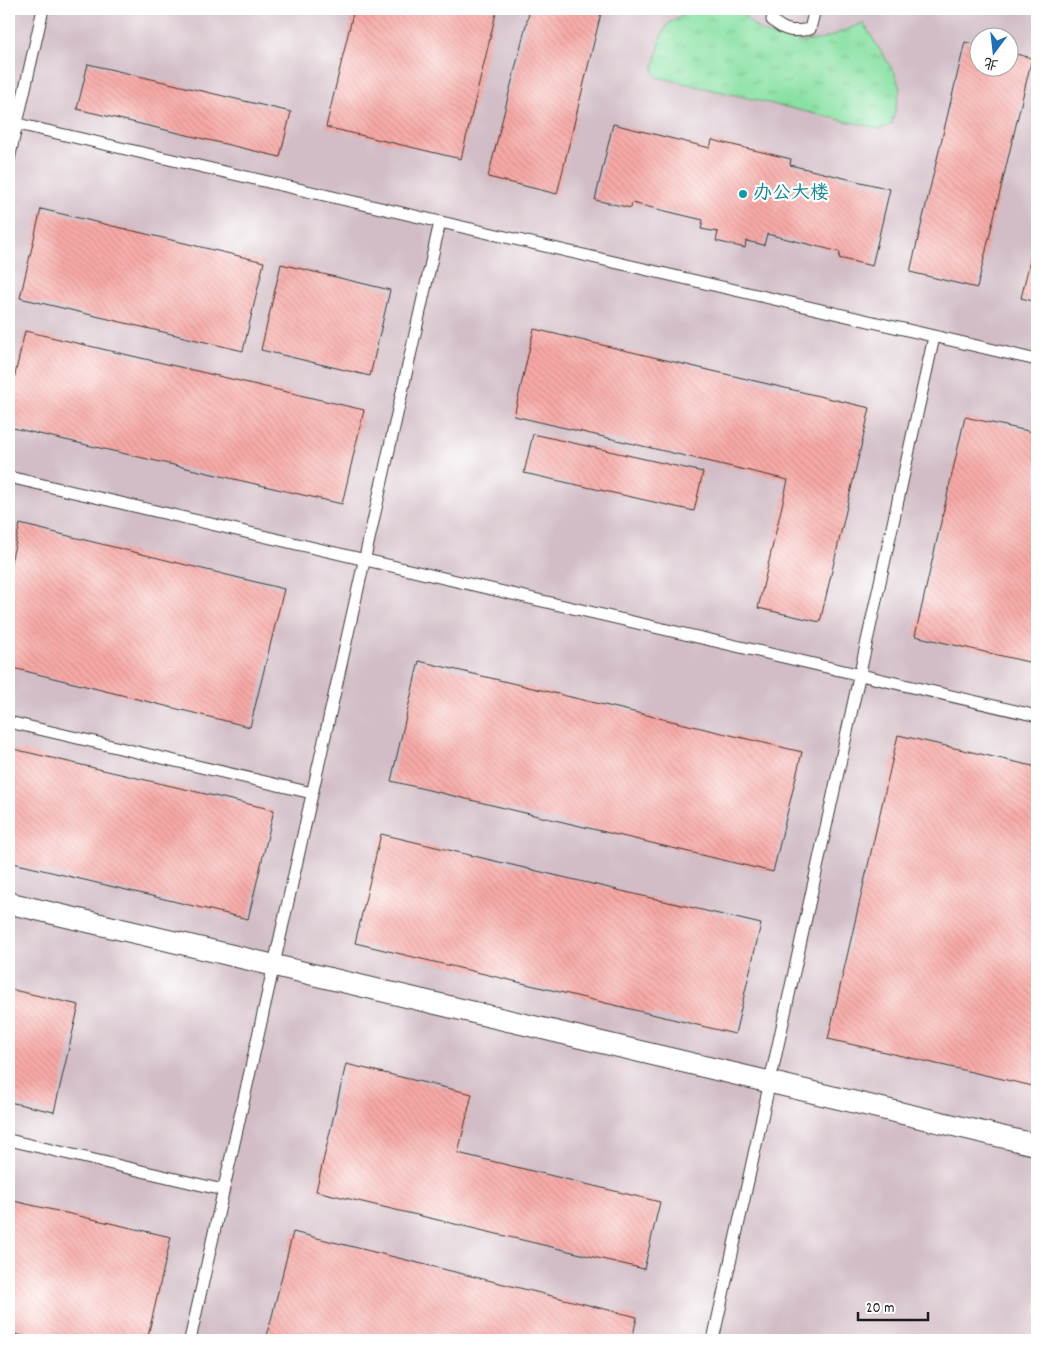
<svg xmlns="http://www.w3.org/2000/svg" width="1046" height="1349" font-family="Dekko,'LXGW WenKai TC',sans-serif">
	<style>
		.industrial { fill: #d2bdc6; fill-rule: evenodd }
		.grass { fill: url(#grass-tufts); stroke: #537e60 }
		.building { fill: url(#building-back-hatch) }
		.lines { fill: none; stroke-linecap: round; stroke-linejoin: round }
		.service-casing { stroke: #3b3a35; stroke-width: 13 }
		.minor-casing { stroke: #3b3a35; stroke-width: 23 }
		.service { stroke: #fff; stroke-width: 11 }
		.minor { stroke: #fff; stroke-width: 21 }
		.culture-dot { fill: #0f9aa8; stroke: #fff; stroke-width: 2 }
		.labels { text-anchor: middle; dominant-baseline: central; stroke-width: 4.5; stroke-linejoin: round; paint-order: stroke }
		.culture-label { font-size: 19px; fill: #0d838f; stroke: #fff; text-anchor: start }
	</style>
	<defs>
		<pattern id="grass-tufts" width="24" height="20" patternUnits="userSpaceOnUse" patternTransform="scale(1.25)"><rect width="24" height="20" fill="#8ae1a4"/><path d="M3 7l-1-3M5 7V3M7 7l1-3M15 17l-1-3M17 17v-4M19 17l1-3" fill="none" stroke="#76c08d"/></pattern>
		<pattern id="building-back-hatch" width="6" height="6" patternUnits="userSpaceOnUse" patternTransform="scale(1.25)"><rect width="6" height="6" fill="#f7a9a6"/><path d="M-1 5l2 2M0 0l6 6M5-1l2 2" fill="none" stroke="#d3918e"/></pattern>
	</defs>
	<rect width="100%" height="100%" fill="#fff"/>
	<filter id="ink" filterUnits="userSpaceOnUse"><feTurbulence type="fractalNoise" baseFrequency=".02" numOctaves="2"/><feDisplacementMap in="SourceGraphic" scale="10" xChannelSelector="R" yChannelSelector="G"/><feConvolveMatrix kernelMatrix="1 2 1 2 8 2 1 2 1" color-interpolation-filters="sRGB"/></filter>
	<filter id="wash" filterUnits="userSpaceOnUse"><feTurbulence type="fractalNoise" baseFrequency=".0096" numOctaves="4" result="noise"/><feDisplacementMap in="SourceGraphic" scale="20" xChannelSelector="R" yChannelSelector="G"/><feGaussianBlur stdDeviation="1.12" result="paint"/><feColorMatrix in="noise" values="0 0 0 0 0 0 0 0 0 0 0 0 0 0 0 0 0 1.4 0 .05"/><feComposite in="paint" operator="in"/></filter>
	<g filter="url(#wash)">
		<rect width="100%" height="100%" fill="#ede2c2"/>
		<path class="industrial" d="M9 9H1037V1340H9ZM978 38H1008V68H978Z"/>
		<path class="grass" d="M691 9H738L754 26 767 34 802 42 824 39 863 23 895 74 900 88 892 124 880 129 657 77 653 71 662 34 668 24Z"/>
		<g id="blocks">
			<path class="building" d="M354 9H497L461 159 326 127Z
				M530 9H602L557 194 488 177Z
				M965 42 978 45V68H1008V52L1032 58 977 288 910 272Z
				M88 64 291 112 280 157 77 109Z
				M613 124 710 148 712 140 791 159 790 165 890 189 872 266 839 258 840 252 767 234 764 245 746 241 745 248 716 241 718 232 701 229 703 220 632 203 631 208 595 200Z
				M41 209 264 262 243 351 20 298Z
				M1037 232V302L1021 298Z
				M281 264 390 290 370 376 261 350Z
				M534 329 870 408 820 622 758 608 788 480 514 416Z
				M25 331 364 410 342 504 9 427V401Z
				M965 417 1037 433V664L915 636Z
				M533 434 703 472 694 511 524 473Z
				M20 524 284 589 250 727 9 667V570Z
				M419 661 802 752 773 872 391 781Z
				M898 735 1037 767V1087L828 1039Z
				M9 748 274 810 248 919 9 862Z
				M381 834 761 924 735 1034 355 943Z
				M9 989 79 1005 54 1112 9 1102Z
				M346 1064 472 1094 458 1153 660 1202 644 1269 316 1191Z
				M9 1200 171 1237 147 1340H42L9 1333Z
				M293 1232 637 1317 632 1340H266Z"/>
		</g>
	</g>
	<g filter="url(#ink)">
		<use href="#blocks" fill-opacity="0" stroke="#3b3a35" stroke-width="1"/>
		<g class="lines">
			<defs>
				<path id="service" d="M775 9 772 20C785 32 793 32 810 29L815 9
					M9 122 1037 360
					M9 159 43 9
					M9 477 1037 716
					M9 722 312 793
					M9 1140 223 1190
					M190 1340 440 222
					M713 1340 934 337"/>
				<path id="minor" d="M9 903 1037 1145"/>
			</defs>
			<use href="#service" class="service-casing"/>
			<use href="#minor" class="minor-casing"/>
			<use href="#service" class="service"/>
			<use href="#minor" class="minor"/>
		</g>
	</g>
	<circle class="culture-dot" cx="743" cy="194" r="5"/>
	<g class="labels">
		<g class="culture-label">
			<text x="753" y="194">办公大楼</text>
		</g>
	</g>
	<rect width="1046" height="1349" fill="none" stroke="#fff" stroke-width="30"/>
	<g transform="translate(994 52) rotate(195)"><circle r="24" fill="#ffffff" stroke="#a4a4a4"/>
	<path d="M0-4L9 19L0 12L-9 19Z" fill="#1f6fb2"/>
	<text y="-8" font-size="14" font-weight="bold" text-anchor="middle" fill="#1c1c1c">北</text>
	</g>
	<path d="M858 1312v8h70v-8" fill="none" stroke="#1c1c1c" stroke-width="2.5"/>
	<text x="866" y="1312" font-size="15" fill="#1c1c1c" stroke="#ffffff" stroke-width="4" paint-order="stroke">20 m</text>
</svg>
